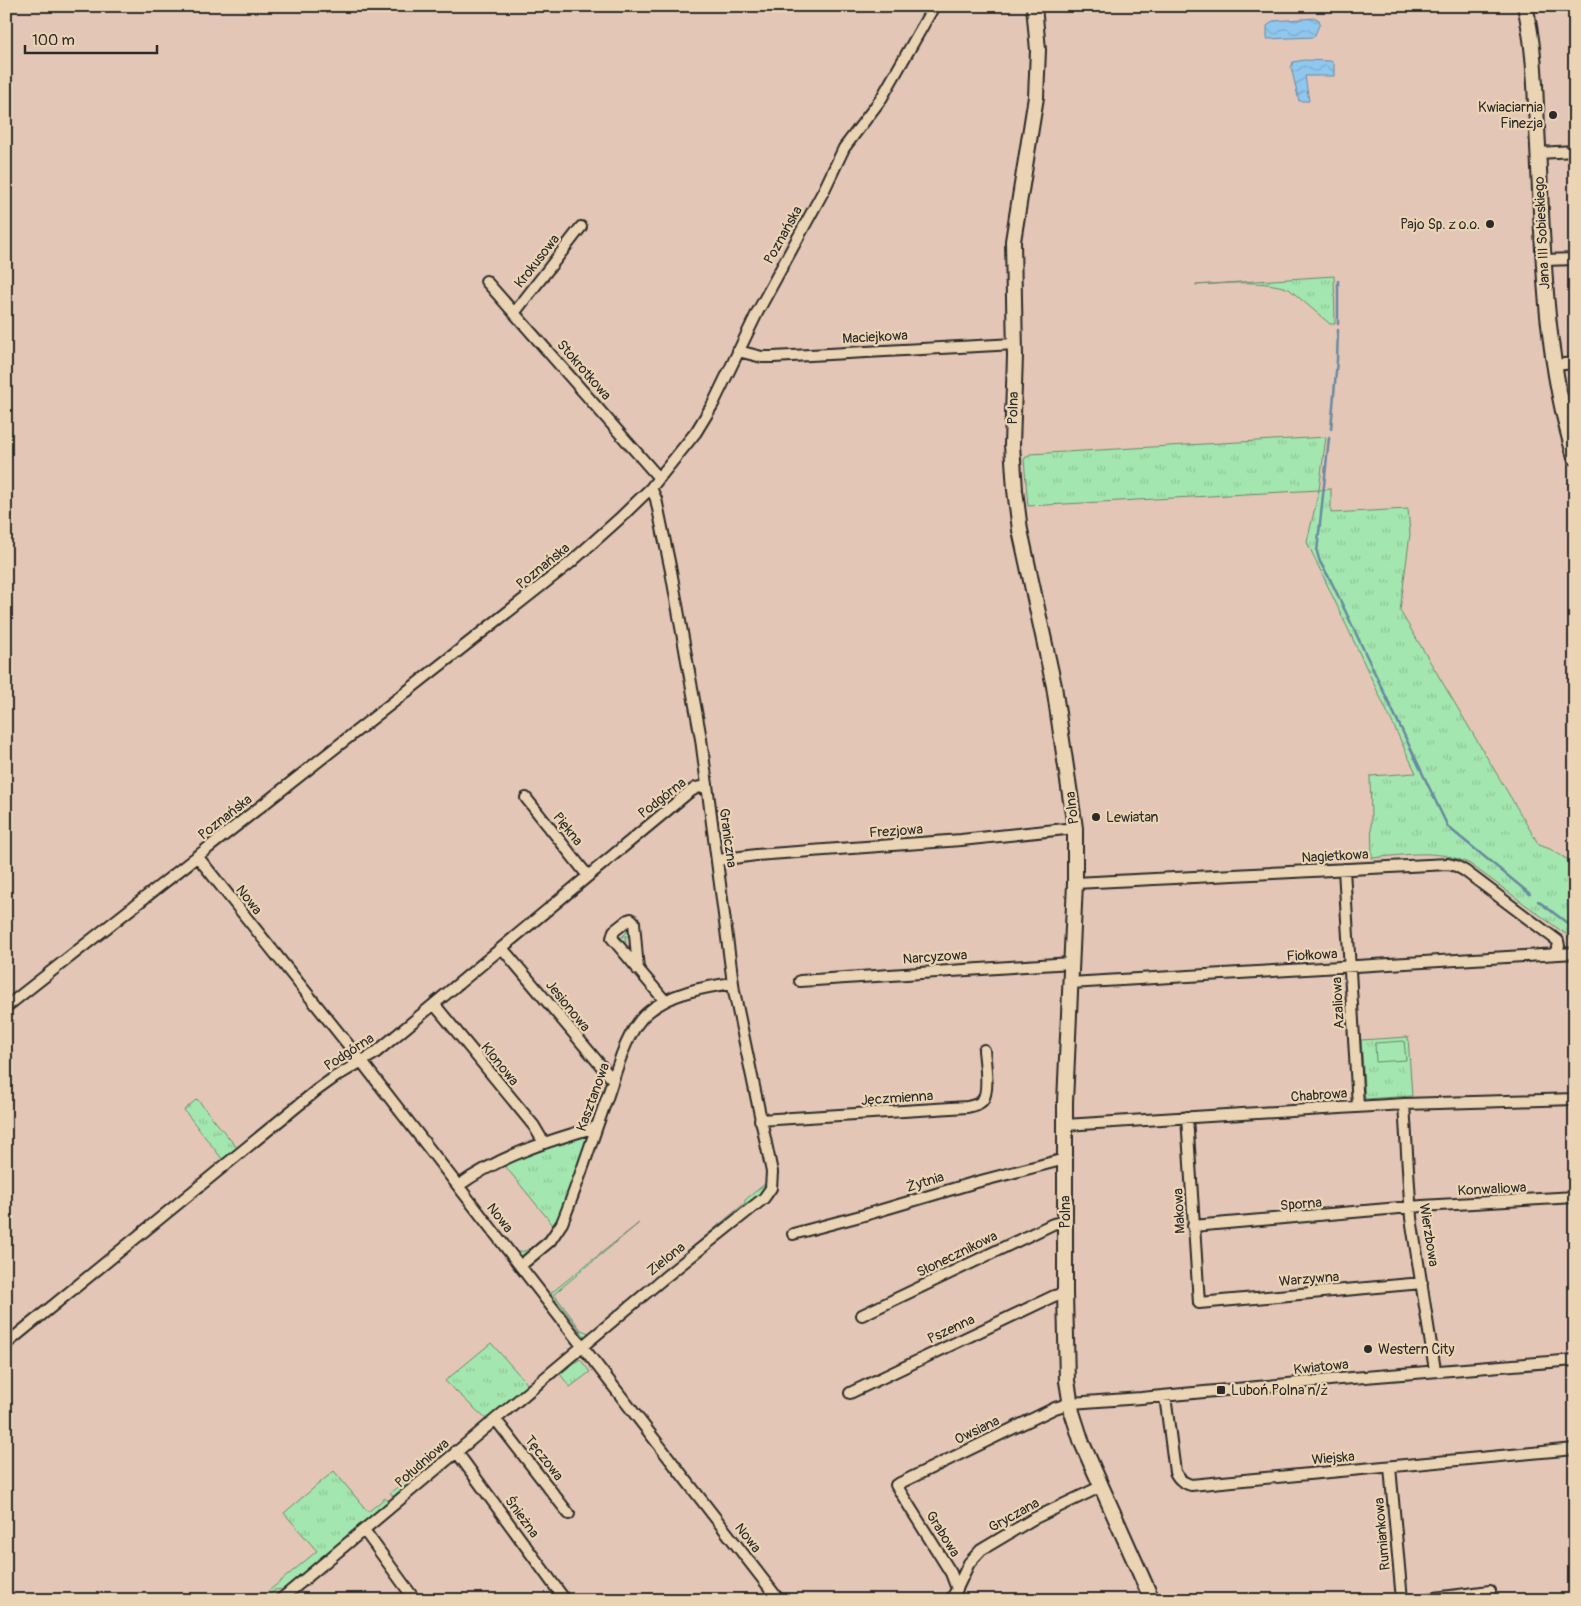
<svg xmlns="http://www.w3.org/2000/svg" width="1581" height="1606" font-family="Pangolin,sans-serif">
	<style>
		.grass { fill: url(#grass-tufts); stroke: #68886d }
		.pitch { fill: #a4e6af; stroke: #68886d }
		.water { fill: url(#water-waves); stroke: #6789a0 }
		.lines { fill: none; stroke-linecap: round; stroke-linejoin: round }
		.stream { stroke: #6789a0; stroke-width: 2.5 }
		.street-casing { stroke: #2b2b2b; stroke-width: 14 }
		.secondary-casing { stroke: #2b2b2b; stroke-width: 18 }
		.street { stroke: #ead4b3; stroke-width: 10 }
		.secondary { stroke: #ead4b3; stroke-width: 14 }
		.poi-dot { fill: #2b2b2b; stroke: #ead4b3; stroke-width: 2 }
		.labels { text-anchor: middle; dominant-baseline: central; stroke-width: 4.5; stroke-linejoin: round; paint-order: stroke }
		.poi-label { font-size: 14px; fill: #2b2b2b; stroke: #ead4b3; text-anchor: start }
		.street-label { font-size: 14px; fill: #2b2b2b; stroke: #ead4b3 }
	</style>
	<defs>
		<pattern id="grass-tufts" width="24" height="20" patternUnits="userSpaceOnUse" patternTransform="scale(1.25)"><rect width="24" height="20" fill="#a4e6af"/><path d="M3 7l-1-3M5 7V3M7 7l1-3M15 17l-1-3M17 17v-4M19 17l1-3" fill="none" stroke="#8dc597"/></pattern>
		<pattern id="water-waves" width="16" height="10" patternUnits="userSpaceOnUse" patternTransform="scale(1.25)"><rect width="16" height="10" fill="#8fc7ee"/><path d="M0 5q4-4 8 0t8 0" fill="none" stroke="#7cabcc"/></pattern>
	</defs>
	<rect width="100%" height="100%" fill="#e4c6b7"/>
	<filter id="ink" filterUnits="userSpaceOnUse"><feTurbulence type="fractalNoise" baseFrequency=".02" numOctaves="2"/><feDisplacementMap in="SourceGraphic" scale="10" xChannelSelector="R" yChannelSelector="G"/><feConvolveMatrix kernelMatrix="1 2 1 2 8 2 1 2 1" color-interpolation-filters="sRGB"/></filter>
	<g filter="url(#ink)">
		<path class="grass" d="M1334 276 1335 324H1330L1289 289C1262 279 1224 284 1195 285Z
			M1326 437 1319 490 1331 489V513L1408 509 1410 534 1400 611 1539 845 1550 849 1575 864V941L1470 864C1439 848 1405 855 1372 858L1370 776 1416 773 1307 542 1319 490 1028 506 1024 459 1030 454Z
			M629 925 631 936H625L626 946H632V953L615 934 617 933 621 938 627 932 624 927Z
			M1408 1037 1412 1096 1365 1099 1361 1040Z
			M197 1099 238 1149 223 1160 184 1110Z
			M582 1135 586 1137 587 1142 559 1221 551 1234 527 1254 521 1256 519 1252C533 1251 545 1237 553 1225L505 1166 491 1170 539 1149Z
			M767 1175 768 1184 761 1194 598 1328 596 1327 745 1203V1200L766 1183Z
			M639 1223 554 1294 581 1330 589 1333V1335L585 1337 551 1293Z
			M491 1343 531 1388 488 1421 445 1381Z
			M580 1359 590 1372 570 1387 560 1374Z
			M434 1458 436 1463 396 1500 390 1493Z
			M334 1471 368 1512 385 1498 391 1504 312 1570 283 1589 275 1590 263 1600H258L317 1551 284 1513Z"/>
		<path class="pitch" d="M1228 6H1323L1229 11Z
			M1404 1041 1406 1060 1376 1062 1375 1043Z"/>
		<path class="water" d="M1316 18 1319 20 1320 23 1314 37 1267 39V26L1273 21Z
			M1304 60 1331 61 1334 64V76H1305L1309 101H1299L1291 67 1293 62Z"/>
		<g class="lines">
			<path class="stream" d="M1338 324V281
				M1331 429 1337 360 1338 330
				M1329 438 1317 552 1320 562 1331 581 1448 827 1530 894
				M1538 901 1575 929"/>
			<defs>
				<path id="street" d="M1538 153 1575 151
					M1544 260 1575 259
					M486 281 659 478
					M515 312 581 227
					M738 351 762 357H773L1015 344
					M1553 365 1575 363
					M526 798 588 876
					M197 856 362 1062 779 1600
					M718 860 756 855 961 840 1075 828
					M1344 869 1358 1106
					M1075 883 1448 864 1456 866 1465 871 1558 941 1559 946 1554 954
					M502 948 613 1080
					M638 970 634 922 631 919 628 920 614 931 612 938 665 1001
					M800 981 1071 963
					M1070 983 1575 953
					M434 1004 534 1126 544 1143
					M6 1007 570 563 619 519 651 488 696 432 713 404 758 311 824 190 844 148 881 99 934 6
					M1404 1104 1411 1218 1435 1370
					M1187 1117 1199 1303 1422 1283
					M760 1120 967 1107C972 1106 978 1105 982 1101 990 1092 985 1062 984 1050
					M1065 1125 1404 1104 1575 1099
					M458 1186C500 1156 547 1141 596 1127
					M1193 1226 1422 1206 1575 1197
					M793 1234 868 1214 973 1183 1065 1159
					M520 1266 550 1241 562 1223C579 1182 592 1139 607 1098 616 1072 626 1031 647 1013 670 993 704 987 733 983
					M862 1315 1053 1224 1065 1221
					M6 1344 317 1090 335 1077 374 1054 688 793 696 788 707 786
					M850 1393 1054 1296 1065 1293
					M1165 1396 1175 1472C1179 1480 1183 1482 1191 1485L1575 1449
					M496 1420 569 1514
					M456 1451 565 1600
					M1390 1467 1402 1600
					M364 1530 415 1600
					M957 1589 951 1573 896 1485 1055 1408 1071 1403 1141 1398 1340 1379 1575 1360
					M280 1600 664 1278 764 1198 771 1188 772 1172 734 991 701 739 671 571 656 499 651 488
					M950 1600 955 1593 969 1563 981 1550 1033 1519 1102 1486
					M1419 1600 1490 1591"/>
				<path id="secondary" d="M1034 6 1038 50 1036 97 1013 241 1015 356 1012 445 1015 490 1020 530 1054 686 1075 828V883L1065 1102V1293L1067 1381 1072 1412 1082 1443 1152 1600
					M1525 6C1536 52 1535 99 1538 146 1543 251 1544 355 1575 457"/>
			</defs>
			<use href="#street" class="street-casing"/>
			<use href="#secondary" class="secondary-casing"/>
			<use href="#street" class="street"/>
			<use href="#secondary" class="secondary"/>
		</g>
	</g>
	<g class="poi-dot">
		<circle cx="1553" cy="115" r="5"/>
		<circle cx="1490" cy="224" r="5"/>
		<circle cx="1096" cy="817" r="5"/>
		<circle cx="1368" cy="1349" r="5"/>
		<rect x="1216" y="1385" width="10" height="10" rx="2.5"/>
	</g>
	<g class="labels">
		<g class="poi-label">
			<text x="1543" y="107" text-anchor="end">Kwiaciarnia<tspan x="1543" dy="16">Finezja</tspan></text>
			<text x="1480" y="224" text-anchor="end">Pajo Sp. z o.o.</text>
			<text x="1106" y="817">Lewiatan</text>
			<text x="1378" y="1349">Western City</text>
			<text x="1231" y="1390">Luboń Polna n/ż</text>
		</g>
		<g class="street-label">
			<text transform="translate(1542 233) rotate(-93)">Jana III Sobieskiego</text>
			<text transform="translate(783 235) rotate(-61)">Poznańska</text>
			<text transform="translate(537 261) rotate(-52)">Krokusowa</text>
			<text transform="translate(875 337) rotate(-3)">Maciejkowa</text>
			<text transform="translate(584 370) rotate(49)">Stokrotkowa</text>
			<text transform="translate(1013 408) rotate(-88)">Polna</text>
			<text transform="translate(543 566) rotate(-39)">Poznańska</text>
			<text transform="translate(662 798) rotate(-38)">Podgórna</text>
			<text transform="translate(1072 808) rotate(-97)">Polna</text>
			<text transform="translate(225 817) rotate(-38)">Poznańska</text>
			<text transform="translate(568 829) rotate(51)">Piękna</text>
			<text transform="translate(896 831) rotate(-4)">Frezjowa</text>
			<text transform="translate(728 838) rotate(82)">Graniczna</text>
			<text transform="translate(1335 856) rotate(-3)">Nagietkowa</text>
			<text transform="translate(249 900) rotate(52)">Nowa</text>
			<text transform="translate(1312 955) rotate(-3)">Fiołkowa</text>
			<text transform="translate(935 957) rotate(-4)">Narcyzowa</text>
			<text transform="translate(1338 1003) rotate(-93)">Azaliowa</text>
			<text transform="translate(568 1006) rotate(51)">Jesionowa</text>
			<text transform="translate(349 1052) rotate(-33)">Podgórna</text>
			<text transform="translate(500 1064) rotate(51)">Klonowa</text>
			<text transform="translate(1319 1095) rotate(-4)">Chabrowa</text>
			<text transform="translate(593 1097) rotate(-70)">Kasztanowa</text>
			<text transform="translate(897 1098) rotate(-4)">Jęczmienna</text>
			<text transform="translate(925 1182) rotate(-17)">Żytnia</text>
			<text transform="translate(1492 1189) rotate(-3)">Konwaliowa</text>
			<text transform="translate(1301 1204) rotate(-5)">Sporna</text>
			<text transform="translate(1179 1211) rotate(-93)">Makowa</text>
			<text transform="translate(1065 1212) rotate(-90)">Polna</text>
			<text transform="translate(500 1218) rotate(52)">Nowa</text>
			<text transform="translate(1429 1235) rotate(81)">Wierzbowa</text>
			<text transform="translate(957 1254) rotate(-26)">Słonecznikowa</text>
			<text transform="translate(666 1259) rotate(-39)">Zielona</text>
			<text transform="translate(1309 1279) rotate(-5)">Warzywna</text>
			<text transform="translate(951 1329) rotate(-25)">Pszenna</text>
			<text transform="translate(1321 1367) rotate(-6)">Kwiatowa</text>
			<text transform="translate(977 1430) rotate(-26)">Owsiana</text>
			<text transform="translate(544 1458) rotate(52)">Tęczowa</text>
			<text transform="translate(1333 1458) rotate(-5)">Wiejska</text>
			<text transform="translate(422 1463) rotate(-41)">Południowa</text>
			<text transform="translate(1014 1515) rotate(-29)">Gryczana</text>
			<text transform="translate(522 1517) rotate(54)">Śnieżna</text>
			<text transform="translate(943 1534) rotate(58)">Grabowa</text>
			<text transform="translate(1382 1534) rotate(-95)">Rumiankowa</text>
			<text transform="translate(748 1538) rotate(52)">Nowa</text>
		</g>
	</g>
	<rect width="1581" height="1606" fill="none" stroke="#ead4b3" stroke-width="25"/>
	<rect x="12" y="12" width="1556" height="1581" fill="none" stroke="#2b2b2b" stroke-width="2" filter="url(#ink)"/>
	<path d="M25 45v8h132v-8" fill="none" stroke="#2b2b2b" stroke-width="2.5"/>
	<text x="32" y="45" font-size="15" fill="#2b2b2b" stroke="#ead4b3" stroke-width="4" paint-order="stroke">100 m</text>
</svg>
